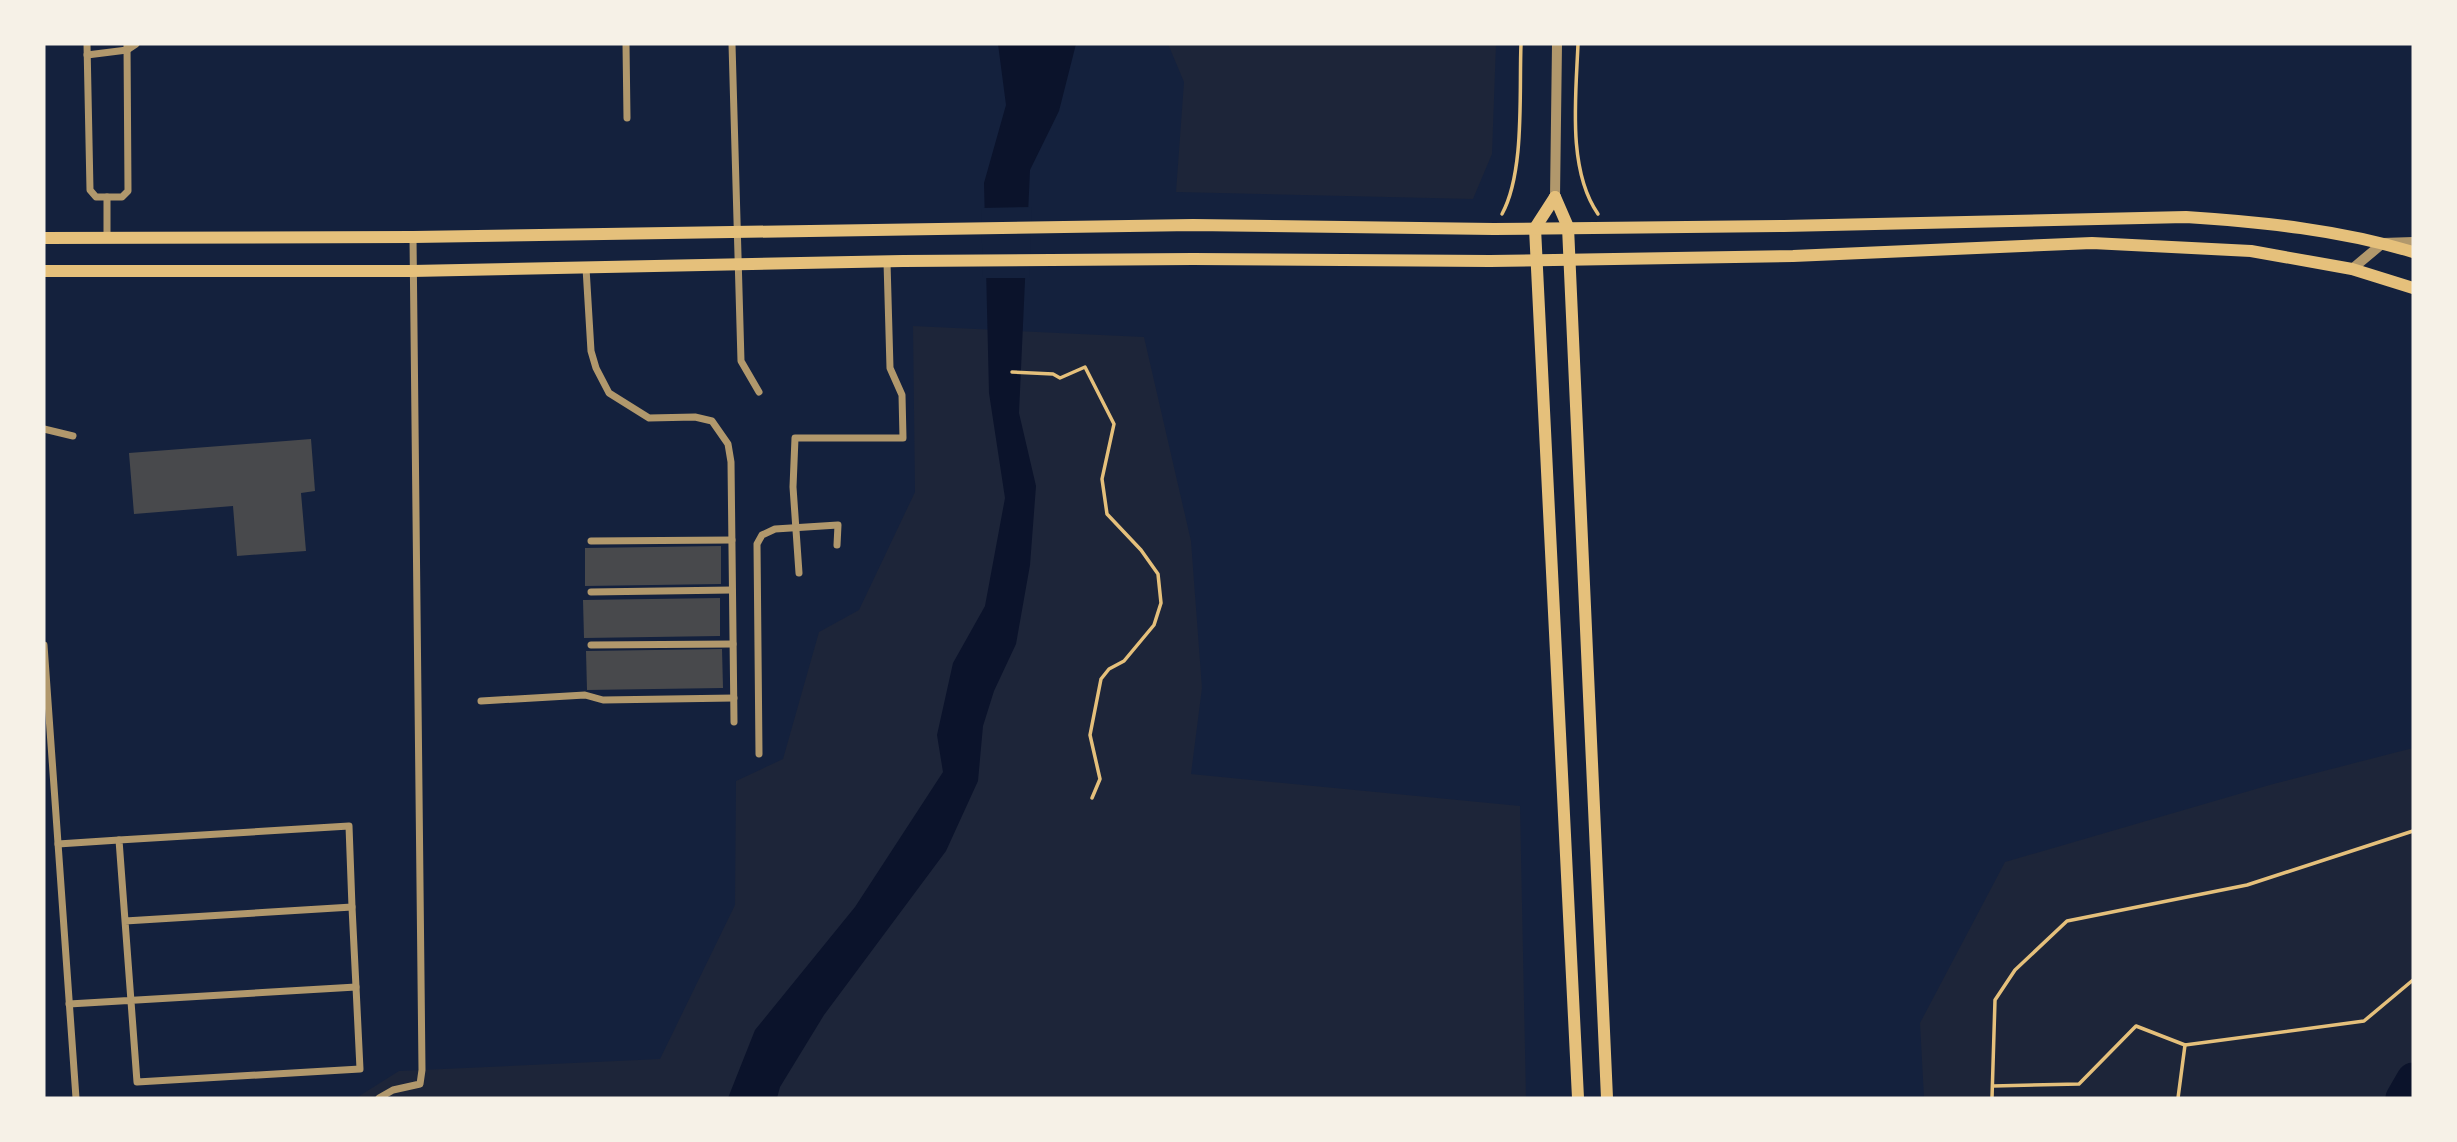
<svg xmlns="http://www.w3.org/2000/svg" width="2457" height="1142" font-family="'Fira Sans',sans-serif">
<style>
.green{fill:#1d2539}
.water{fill:#0b132b}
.pier{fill:#14213d}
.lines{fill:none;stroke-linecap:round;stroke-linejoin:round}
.river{stroke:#0b132b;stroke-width:33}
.building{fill:#48494c}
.path{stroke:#e5c07b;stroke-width:3.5}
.minor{stroke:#b1986c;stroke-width:7}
.tertiary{stroke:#b1986c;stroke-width:10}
.secondary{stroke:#e5c07b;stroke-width:12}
.primary{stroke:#e5c07b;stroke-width:12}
</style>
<rect width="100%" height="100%" fill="#14213d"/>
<g class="green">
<path d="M 1168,44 L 1496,44 L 1492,154 L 1473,199 L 1176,192 L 1184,82 Z"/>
<path d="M 913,326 L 1144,337 L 1191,541 L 1202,688 L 1191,774 L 1520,806 L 1526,1098 L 356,1098 L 399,1071 L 660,1059 L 735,905 L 736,781 L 783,759 L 819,632 L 859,610 L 915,492 Z"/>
<path d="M 2413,748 L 2413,1098 L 1924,1098 L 1920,1023 L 2005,862 L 2273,784 Z"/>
</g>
<path class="water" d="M 998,44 L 1076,44 L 1059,111 L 1030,170 L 1019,413 L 1036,486 L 1030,565 L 1016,644 L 994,691 L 983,726 L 978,781 L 946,851 L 824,1015 L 780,1087 L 777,1098 L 728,1098 L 755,1030 L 855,907 L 943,772 L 937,735 L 953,663 L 985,606 L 1005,498 L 989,393 L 984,183 L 1006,105 Z"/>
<path class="pier" d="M 1032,207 L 1029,278 L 983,278 L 981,208 Z"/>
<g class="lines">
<path class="river" d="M 2402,1098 L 2413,1079"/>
</g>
<g class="building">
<path d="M 311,439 L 315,491 L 301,493 L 306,551 L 237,556 L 233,506 L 134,514 L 129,453 Z"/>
<path d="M 721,546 L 721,584 L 585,586 L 585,548 Z"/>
<path d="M 720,598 L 720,636 L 584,638 L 583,600 Z"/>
<path d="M 722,649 L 723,688 L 587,690 L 586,651 Z"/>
</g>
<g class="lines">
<g class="path">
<path d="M 1578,44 C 1576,95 1567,170 1598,214"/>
<path d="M 1502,214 C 1525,172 1519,92 1521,44"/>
<path d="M 1012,372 L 1053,374 L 1060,378 L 1085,367 L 1114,424 L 1102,479 L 1107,514 L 1141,550 L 1158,574 L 1161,603 L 1154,625 L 1124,661 L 1109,669 L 1101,679 L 1090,735 L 1100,779 L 1092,798"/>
<path d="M 1993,1086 L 2079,1084 L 2136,1026 L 2185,1045 L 2364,1021 L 2413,980"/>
<path d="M 1992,1098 L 1995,1000 L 2015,970 L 2067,921 L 2247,885 L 2413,831"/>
<path d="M 2178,1098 L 2185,1045"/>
</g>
<g class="minor">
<path d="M 87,44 L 90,190 L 96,197 L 122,197 L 128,191 L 127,44"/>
<path d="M 626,44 L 627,118"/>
<path d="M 732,44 L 741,361 L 759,392"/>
<path d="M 87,55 L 127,50 L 136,44"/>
<path d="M 107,238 L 107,197"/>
<path d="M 586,268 L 591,351 L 596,368 L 609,393 L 649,418 L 695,417 L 712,421 L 728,444 L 731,462 L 734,722"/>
<path d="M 44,429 L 73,436"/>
<path d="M 591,541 L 732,540"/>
<path d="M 799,573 L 793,487 L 795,438 L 903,438 L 902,395 L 890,368 L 887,262"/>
<path d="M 591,592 L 732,590"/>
<path d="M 44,645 L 76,1098"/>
<path d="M 591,645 L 733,644"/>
<path d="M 481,701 L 585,695 L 603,700 L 734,698"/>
<path d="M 759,754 L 757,544 L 762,535 L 775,529 L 838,525 L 837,545"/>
<path d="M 58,844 L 119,840"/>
<path d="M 352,907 L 356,987"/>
<path d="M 69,1004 L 356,987 L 360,1069 L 137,1082 L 119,840 L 349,826 L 352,907 L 125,921"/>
<path d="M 379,1098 L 393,1090 L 420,1084 L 422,1070 L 413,237"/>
</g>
<g class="tertiary">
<path d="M 1555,197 L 1557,44"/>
<path d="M 2352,269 L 2383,243 L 2413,242"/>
</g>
<g class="secondary">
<path d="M 1555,197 L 1535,228 L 1578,1098"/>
<path d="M 1555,197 L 1568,227 L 1607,1098"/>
</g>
<g class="primary">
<path d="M 44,238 L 413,237 L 1193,225 L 1494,229 L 1784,226 L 2186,217 C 2263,222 2340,230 2413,252"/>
<path d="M 44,271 L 412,271 L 903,261 L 1193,259 L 1490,261 L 1793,256 L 2092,243 L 2251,251 L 2352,269 L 2413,288"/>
</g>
</g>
<rect width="2457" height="1142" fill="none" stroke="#f6f1e7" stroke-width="91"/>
</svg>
